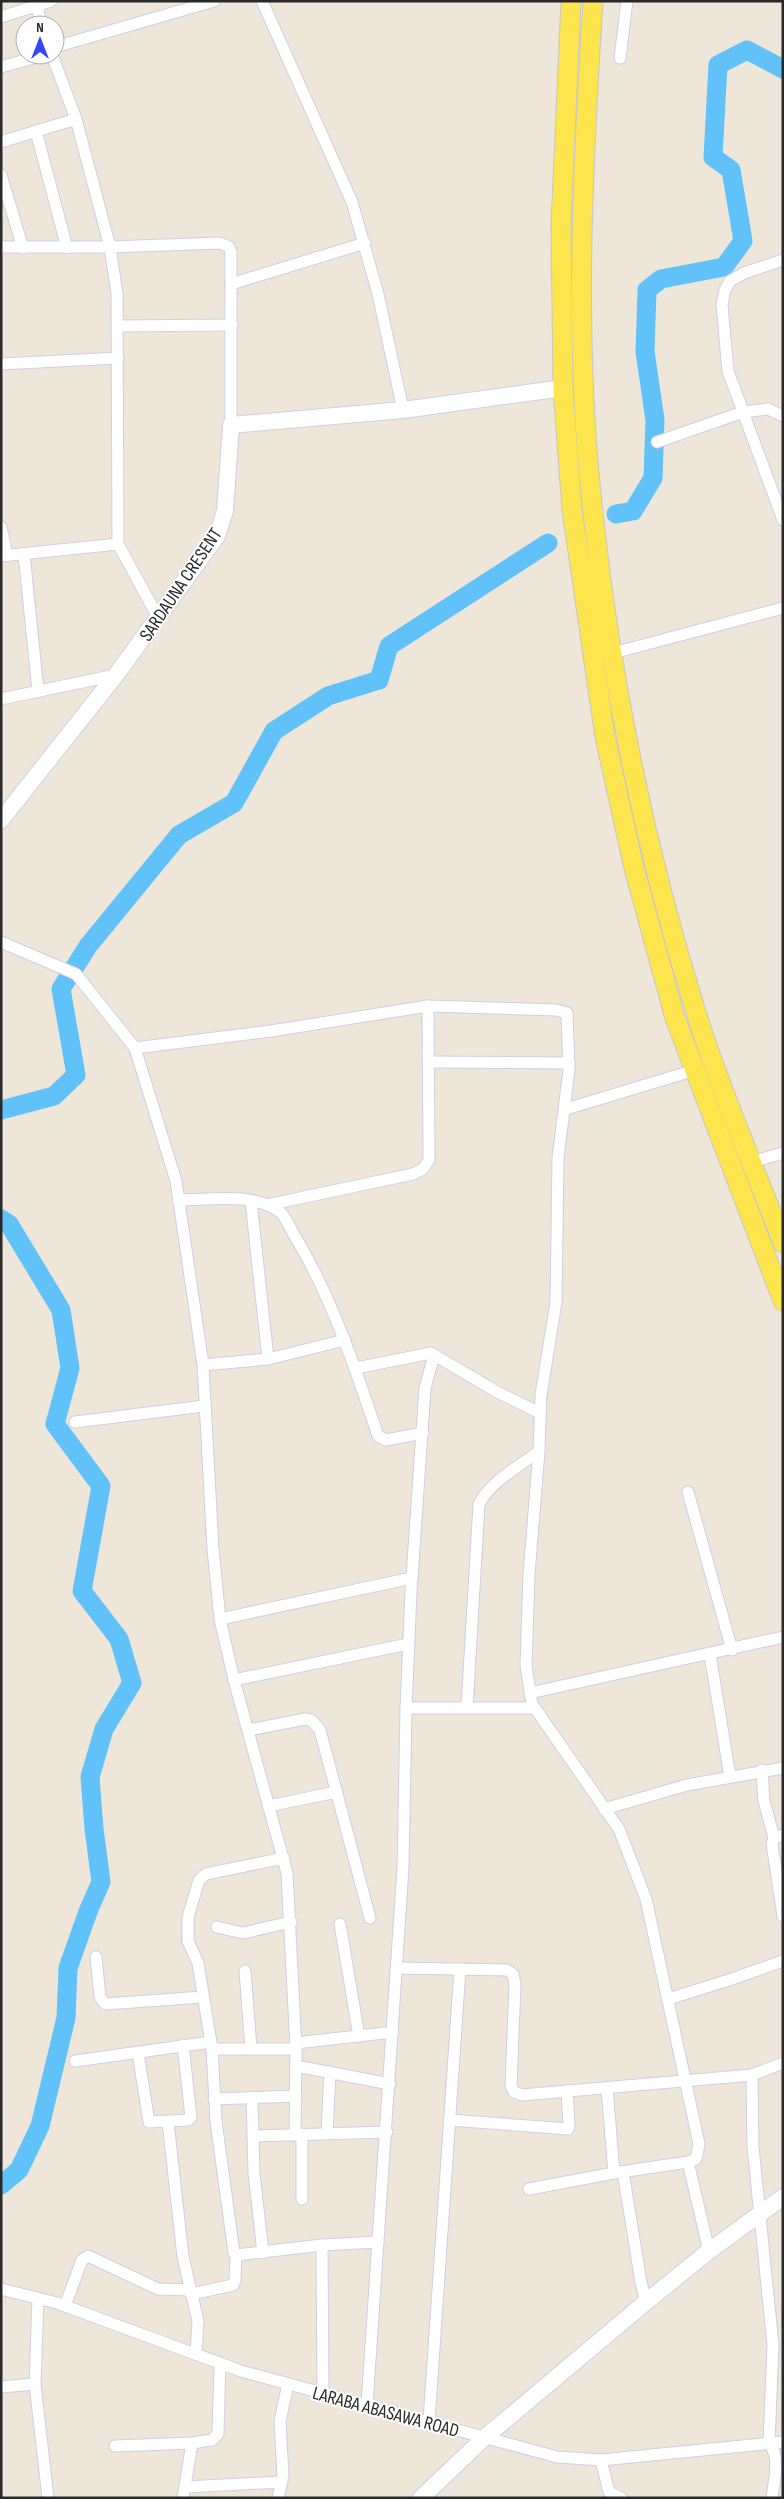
<svg xmlns="http://www.w3.org/2000/svg" width="784" height="2499" font-family="'Sofia Sans Condensed',sans-serif">
<style>
.lines{fill:none;stroke-linecap:round;stroke-linejoin:round}
.river{stroke:#61c1f9;stroke-width:19}
.street-casing{stroke:#ced0e3;stroke-width:13}
.secondary-casing{stroke:#ced0e3;stroke-width:18}
.primary-casing{stroke:#c7c7c7;stroke-width:21}
.street{stroke:#fff;stroke-width:11}
.secondary{stroke:#fff;stroke-width:16}
.primary{stroke:#fde54e;stroke-width:19}
.labels{text-anchor:middle;stroke-width:4;stroke-linejoin:round;paint-order:stroke}
.street-label{font-size:19px;fill:#292929;stroke:#fff}
</style>
<rect width="100%" height="100%" fill="#ede6d9"/>
<g class="lines">
<g class="river">
<path d="M 616,514 L 633,511 L 653,478 L 655,420 L 645,352 L 647,290 L 661,279 L 724,267 L 743,241 L 731,170 L 713,157 L 718,65 L 747,50 L 783,69"/>
<path d="M 1,1110 L 54,1096 L 76,1075 L 61,989 L 88,946 L 179,835 L 234,803 L 274,731 L 328,696 L 379,680 L 389,646 L 548,543"/>
<path d="M 1,1219 L 9,1224 L 61,1310 L 70,1368 L 55,1424 L 101,1486 L 82,1591 L 119,1639 L 132,1683 L 104,1729 L 90,1777 L 94,1829 L 101,1882 L 89,1909 L 68,1968 L 66,2018 L 40,2126 L 19,2170 L 1,2185"/>
</g>
<g class="street-casing">
<g id="street">
<path d="M 36,1 L 41,25"/>
<path d="M 262,1 L 352,202 L 378,294 L 403,410"/>
<path d="M 1,17 L 51,1"/>
<path d="M 55,47 L 214,1"/>
<path d="M 52,55 L 76,119 L 110,247 L 117,294 L 118,544 L 159,619"/>
<path d="M 620,58 L 627,1"/>
<path d="M 1,67 L 44,55"/>
<path d="M 36,131 L 67,248"/>
<path d="M 1,142 L 76,119"/>
<path d="M 1,175 L 23,248"/>
<path d="M 1,247 L 110,247 L 220,243 L 229,247 L 231,252 L 231,425"/>
<path d="M 783,260 L 744,273 L 730,281 L 725,290 L 722,305 L 728,371 L 783,520"/>
<path d="M 231,284 L 365,243"/>
<path d="M 118,326 L 232,325"/>
<path d="M 1,364 L 118,358"/>
<path d="M 657,442 L 743,412 L 768,409 L 783,416"/>
<path d="M 1,527 L 7,555"/>
<path d="M 24,554 L 38,691"/>
<path d="M 1,556 L 118,544"/>
<path d="M 613,653 L 783,608"/>
<path d="M 1,699 L 116,675"/>
<path d="M 1,942 L 76,974 L 135,1048 L 176,1181 L 203,1365 L 213,1549 L 220,1619 L 234,1680 L 287,1873 L 296,2049 L 295,2135"/>
<path d="M 135,1048 L 271,1031 L 428,1006 L 556,1010 L 567,1013 L 569,1070 L 558,1158 L 556,1302 L 541,1395 L 539,1451 L 529,1574 L 526,1666 L 532,1704 L 619,1829 L 646,1899 L 699,2144 L 696,2159 L 688,2162 L 614,2173 L 529,2189"/>
<path d="M 428,1062 L 569,1063"/>
<path d="M 566,1109 L 695,1070"/>
<path d="M 752,1162 L 783,1153"/>
<path d="M 178,1200 C 210,1200 251,1192 279,1211 C 285,1215 289,1226 293,1233 C 331,1295 355,1367 378,1436 L 386,1440 L 423,1433"/>
<path d="M 251,1201 L 268,1359"/>
<path d="M 267,1205 L 413,1174 L 423,1169 L 429,1160 L 428,1006"/>
<path d="M 203,1365 L 268,1359 L 345,1340"/>
<path d="M 356,1368 L 431,1353 L 497,1392 L 540,1413"/>
<path d="M 75,1422 L 204,1406"/>
<path d="M 688,1492 L 732,1650"/>
<path d="M 220,1619 L 412,1578"/>
<path d="M 710,1654 L 730,1777"/>
<path d="M 234,1680 L 408,1644"/>
<path d="M 530,1693 L 783,1637"/>
<path d="M 467,1707 L 479,1504 C 490,1482 520,1466 539,1451"/>
<path d="M 406,1708 L 535,1708"/>
<path d="M 249,1730 L 305,1719 L 311,1720 L 320,1730 L 370,1918"/>
<path d="M 762,1770 L 764,1801 L 774,1838"/>
<path d="M 268,1806 L 337,1792"/>
<path d="M 604,1809 L 687,1785 L 783,1768"/>
<path d="M 783,1835 L 774,1838 L 772,1844 L 783,1916"/>
<path d="M 340,1924 L 359,2036"/>
<path d="M 217,1927 L 243,1933 L 291,1922"/>
<path d="M 96,1957 L 100,1997 L 105,2004 L 203,1997"/>
<path d="M 397,1968 L 507,1970 L 513,1974 L 515,1985 L 511,2086 L 514,2092 L 522,2095 L 752,2075 L 783,2063"/>
<path d="M 245,1971 L 251,2049"/>
<path d="M 668,1999 L 729,1980 L 783,1961"/>
<path d="M 296,2043 L 393,2032"/>
<path d="M 212,2049 L 296,2049"/>
<path d="M 138,2053 L 149,2122 L 188,2120 L 191,2117 L 183,2045"/>
<path d="M 75,2061 L 211,2042"/>
<path d="M 296,2066 L 390,2084"/>
<path d="M 752,2075 L 753,2147 L 773,2345 L 769,2443 C 781,2458 774,2480 772,2498"/>
<path d="M 607,2088 L 614,2173"/>
<path d="M 252,2097 L 254,2173 L 263,2253"/>
<path d="M 214,2099 L 296,2096"/>
<path d="M 450,2120 L 568,2129 L 569,2124 L 567,2091"/>
<path d="M 168,2122 L 183,2257 L 198,2321 L 196,2354"/>
<path d="M 302,2134 L 302,2199"/>
<path d="M 327,2134 L 330,2072"/>
<path d="M 253,2136 L 387,2132"/>
<path d="M 688,2162 L 709,2251"/>
<path d="M 623,2172 L 641,2282 L 646,2302"/>
<path d="M 322,2245 L 323,2394"/>
<path d="M 236,2255 L 322,2245 L 378,2242"/>
<path d="M 1,2289 L 57,2303 L 241,2371 L 557,2457 L 601,2460 L 783,2442"/>
<path d="M 191,2294 L 233,2285 L 235,2280 L 236,2255 L 234,2253 L 216,2121 L 212,2049 L 198,1963 L 188,1941 L 188,1917 L 199,1880 L 206,1874 L 284,1858"/>
<path d="M 38,2298 L 35,2384 L 48,2498"/>
<path d="M 65,2306 L 82,2260 L 88,2256 L 158,2289 L 190,2290"/>
<path d="M 1,2387 L 35,2384"/>
<path d="M 367,2405 L 403,1868 L 406,1708 L 411,1592 L 425,1388 L 434,1355"/>
<path d="M 429,2421 L 460,1969"/>
<path d="M 115,2446 L 192,2443"/>
<path d="M 601,2460 L 609,2492 L 621,2498"/>
<path d="M 185,2487 L 282,2482"/>
<path d="M 183,2498 L 192,2443 L 212,2440 L 218,2434 L 220,2363"/>
<path d="M 278,2498 L 283,2475 L 280,2421 L 288,2384"/>
</g>
</g>
<g class="secondary-casing">
<g id="secondary">
<path d="M 1,820 L 116,675 L 217,536 L 225,511 L 231,425 L 403,410 L 563,388"/>
<path d="M 421,2498 L 484,2438 L 646,2302 L 709,2251 L 783,2197"/>
</g>
</g>
<g class="primary-casing">
<g id="primary">
<path d="M 571,1 L 561,225 L 563,388 L 572,510 L 605,737 L 634,868 L 675,1018 L 783,1301"/>
<path d="M 593,1 C 583,158 575,316 589,473 C 606,659 644,850 701,1028 C 725,1101 756,1172 783,1243"/>
</g>
</g>
<use href="#street" class="street"/>
<use href="#secondary" class="secondary"/>
<use href="#primary" class="primary"/>
</g>
<g class="labels">
<g class="street-label">
<text transform="translate(180 584) rotate(-56)" y="7">SARDAUNA CRESENT</text>
<text transform="translate(386 2411) rotate(15)" y="7">LARABA ABASAWA ROAD</text>
</g>
</g>
<rect width="784" height="2499" fill="none" stroke="#292929" stroke-width="5"/>
<g transform="translate(40 40)"><circle r="24" fill="#ffffff" stroke="#a9a9a9"/>
<path d="M0-4L9 19L0 12L-9 19Z" fill="#3345ff"/>
<text y="-8" font-size="14" font-weight="bold" text-anchor="middle" fill="#292929">N</text>
</g>
</svg>
